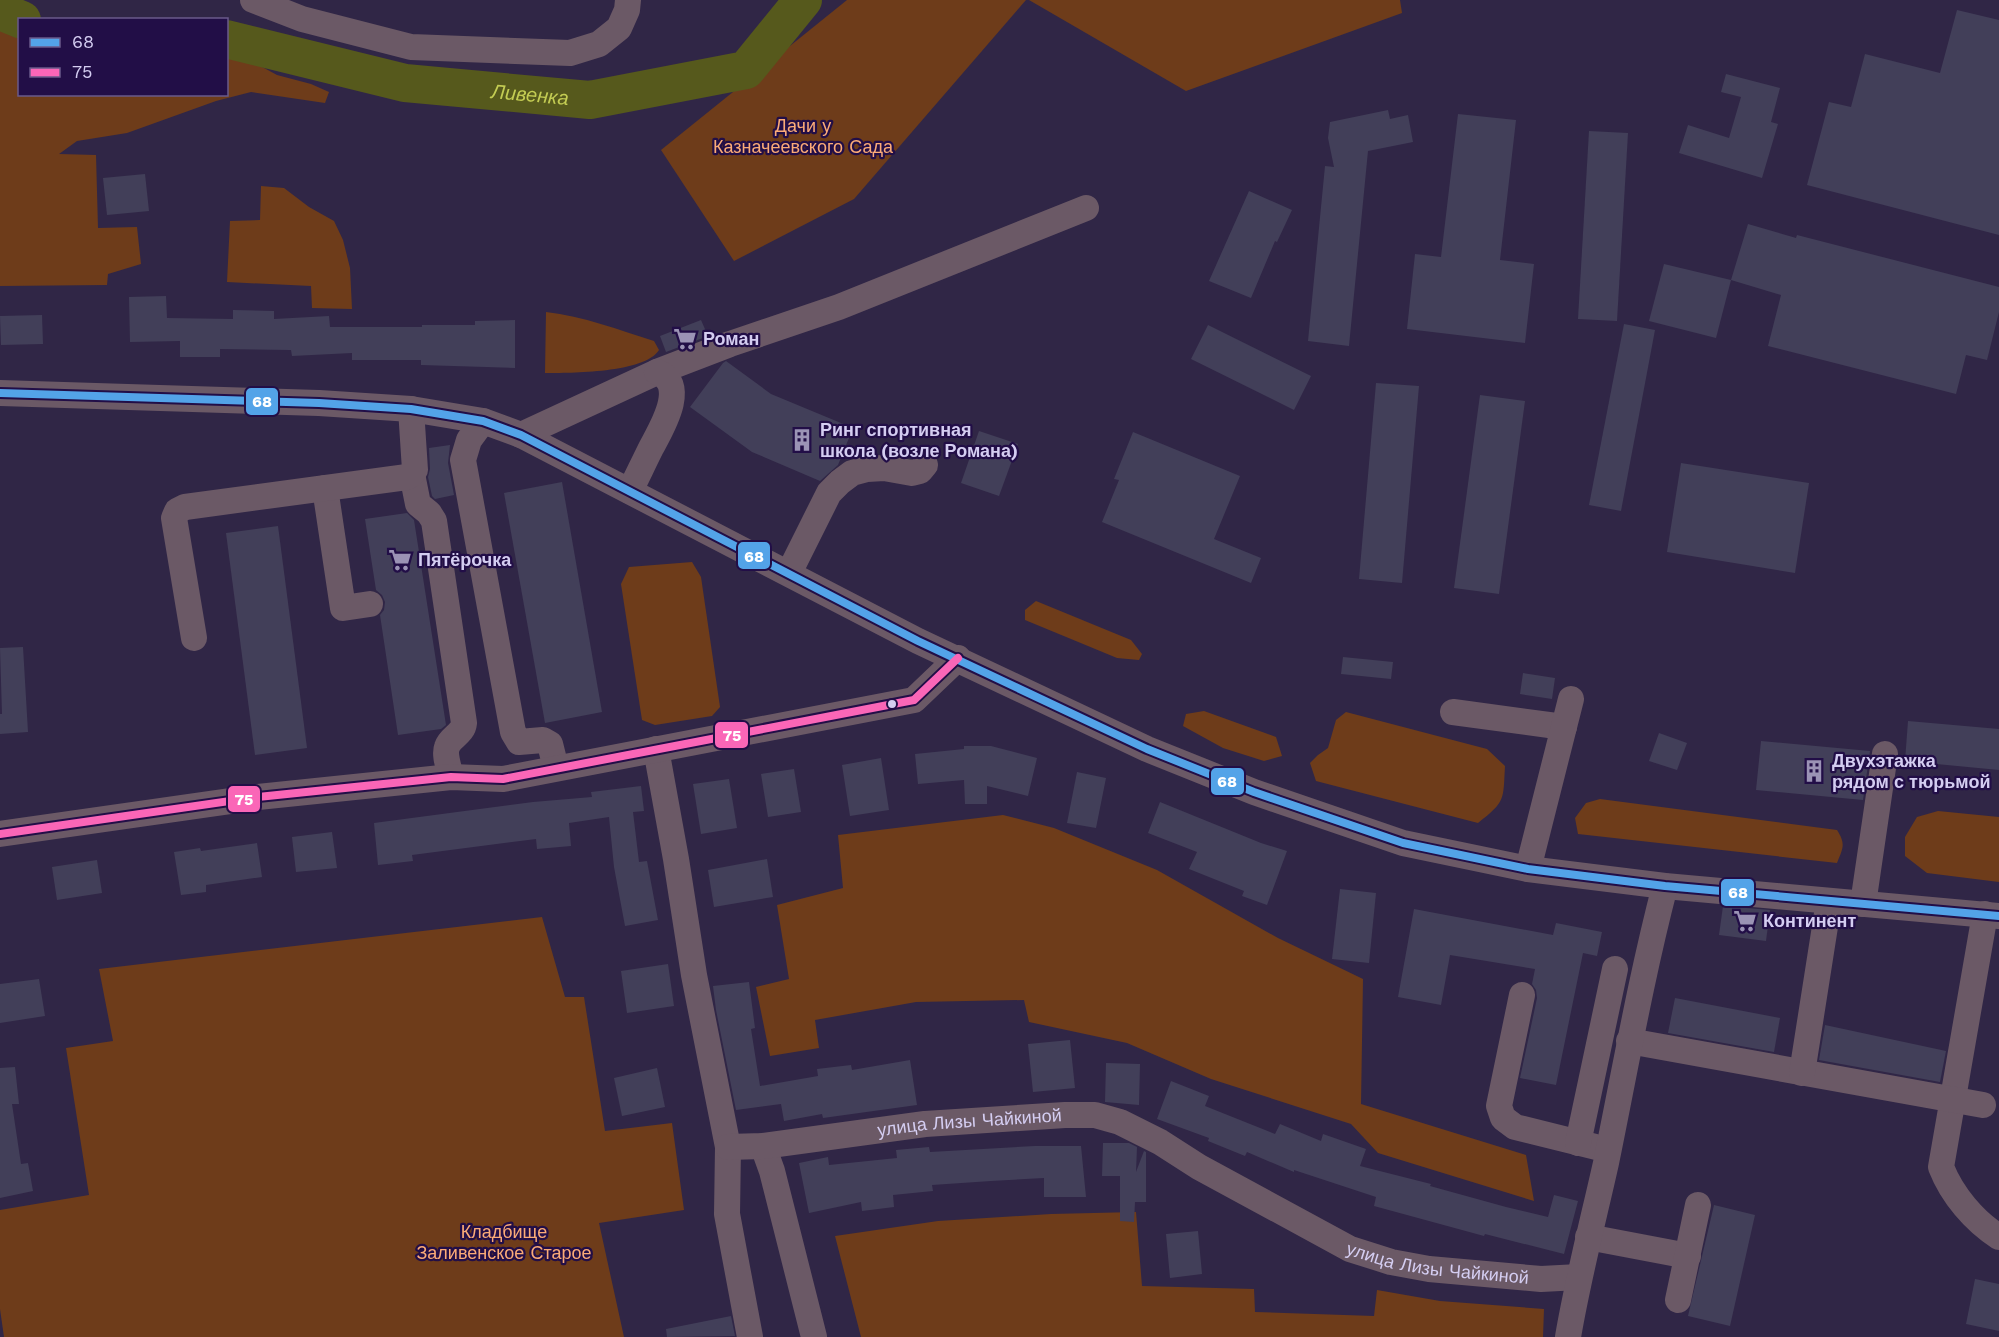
<svg xmlns="http://www.w3.org/2000/svg" width="1999" height="1337" font-family="'Work Sans',sans-serif">
<style>
.green{fill:#6e3c1a}
.lines{fill:none;stroke-linecap:round;stroke-linejoin:round}
.river{stroke:#56591c;stroke-width:38}
.building{fill:#423f59}
.minor{stroke:#6b5966;stroke-width:26}
.bus-1-casing{stroke:#220e47;stroke-width:12}
.bus-2-casing{stroke:#220e47;stroke-width:12}
.bus-1{stroke:#53a3e8;stroke-width:8}
.bus-2{stroke:#fa66b7;stroke-width:8}
.bus-dot{fill:#d4cdf1;stroke:#220e47;stroke-width:2}
.labels{text-anchor:middle;stroke-width:4.5;stroke-linejoin:round;paint-order:stroke}
.park-label{font-size:18px;fill:#fbab77;stroke:#220e47}
.poi-label{font-size:18px;font-weight:bold;fill:#d4cdf1;stroke:#220e47;text-anchor:start}
.street-label{font-size:18px;fill:#d4cdf1;stroke:#220e47}
.water-label{font-size:20px;font-style:italic;fill:#c3cc53;stroke:#220e47}
.line-badge{stroke:#220e47;stroke-width:2}
.badge-label{font-size:16px;text-anchor:middle;font-weight:bold;fill:#fff}
</style>
<rect width="100%" height="100%" fill="#302646"/>
<g class="green">
<path d="M 847,0 L 1026,0 L 854,199 L 734,261 L 661,150 Z"/>
<path d="M 1029,0 L 1400,0 L 1402,13 L 1186,91 Z"/>
<path d="M 0,19 L 19,27 L 20,94 L 226,94 L 227,48 L 277,75 L 311,84 L 329,92 L 325,103 L 251,92 L 216,101 L 127,133 L 77,141 L 59,154 L 96,155 L 98,228 L 137,227 L 141,264 L 108,274 L 107,285 L 0,286 Z"/>
<path d="M 261,186 L 284,188 L 309,207 L 334,221 L 343,240 L 350,268 L 352,309 L 312,308 L 311,286 L 227,282 L 230,221 L 260,220 Z"/>
<path d="M 546,312 C 583,316 619,330 654,341 L 659,350 C 645,373 570,373 545,373 Z"/>
<path d="M 692,562 L 701,577 L 720,707 L 712,716 L 655,725 L 642,720 L 621,584 L 629,567 Z"/>
<path d="M 1036,601 L 1131,640 L 1142,654 L 1139,660 L 1117,658 L 1025,620 L 1025,610 Z"/>
<path d="M 1204,711 L 1276,737 L 1282,756 L 1264,761 L 1223,748 L 1183,726 L 1186,714 Z"/>
<path d="M 1346,712 L 1487,749 L 1505,766 C 1503,800 1506,801 1478,823 L 1316,781 L 1310,763 L 1318,755 L 1328,748 L 1336,720 Z"/>
<path d="M 1600,799 L 1837,830 C 1846,844 1843,848 1837,863 L 1578,834 L 1575,818 L 1586,803 Z"/>
<path d="M 1938,811 L 1999,817 L 1999,882 L 1927,873 L 1905,856 L 1905,837 L 1917,817 Z"/>
<path d="M 1003,815 L 1054,828 L 1157,870 L 1278,938 L 1363,979 L 1361,1104 L 1526,1155 L 1534,1201 L 1378,1153 L 1351,1124 L 1211,1079 L 1127,1043 L 1029,1022 L 1024,1000 L 916,1002 L 815,1020 L 819,1048 L 770,1056 L 756,987 L 789,979 L 777,905 L 843,888 L 838,835 Z"/>
<path d="M 542,917 L 565,997 L 584,997 L 605,1131 L 672,1123 L 684,1210 L 599,1223 L 624,1337 L 4,1337 L 0,1309 L 0,1210 L 89,1195 L 66,1048 L 113,1041 L 99,969 Z"/>
<path d="M 1136,1212 L 1142,1286 L 1254,1289 L 1255,1312 L 1374,1316 L 1377,1290 L 1440,1301 L 1544,1309 L 1543,1337 L 861,1337 L 835,1236 L 938,1221 L 1051,1214 Z"/>
</g>
<g class="lines">
<g class="river">
<path d="M 0,11 L 22,20"/>
<path id="s1" d="M 226,39 L 405,83 L 590,100 L 746,70 L 803,0"/>
</g>
</g>
<g class="building">
<path d="M 1957,10 L 1999,20 L 1999,235 L 1807,185 L 1829,102 L 1851,107 L 1865,54 L 1940,73 Z"/>
<path d="M 1726,74 L 1780,88 L 1771,122 L 1778,124 L 1762,178 L 1679,153 L 1688,125 L 1729,138 L 1741,97 L 1721,92 Z"/>
<path d="M 1388,110 L 1390,119 L 1408,115 L 1413,142 L 1368,151 L 1349,346 L 1308,341 L 1325,166 L 1334,167 L 1328,138 L 1330,122 Z"/>
<path d="M 1458,114 L 1516,120 L 1500,260 L 1534,264 L 1525,343 L 1407,329 L 1415,254 L 1441,257 Z"/>
<path d="M 1589,131 L 1628,133 L 1617,321 L 1578,319 Z"/>
<path d="M 145,174 L 149,211 L 107,215 L 103,178 Z"/>
<path d="M 1249,191 L 1292,210 L 1277,242 L 1275,241 L 1251,298 L 1209,281 Z"/>
<path d="M 1748,224 L 1796,238 L 1797,235 L 1999,287 L 1999,312 L 1987,360 L 1966,355 L 1956,394 L 1768,346 L 1781,295 L 1731,280 Z"/>
<path d="M 1664,264 L 1731,280 L 1716,338 L 1649,321 Z"/>
<path d="M 166,296 L 167,318 L 233,319 L 233,310 L 274,311 L 274,319 L 329,316 L 330,327 L 422,327 L 422,325 L 475,325 L 475,321 L 515,320 L 515,368 L 421,365 L 421,360 L 352,360 L 352,353 L 292,356 L 291,350 L 220,349 L 220,357 L 180,357 L 180,341 L 130,342 L 129,297 Z"/>
<path d="M 42,315 L 43,344 L 1,345 L 0,316 Z"/>
<path d="M 701,320 L 708,336 L 666,352 L 660,336 Z"/>
<path d="M 1624,324 L 1655,330 L 1621,511 L 1589,505 Z"/>
<path d="M 1208,325 L 1311,376 L 1294,410 L 1191,359 Z"/>
<path d="M 726,361 L 771,394 L 853,428 L 838,465 L 820,481 L 752,452 L 690,407 L 723,363 Z"/>
<path d="M 1376,383 L 1419,386 L 1402,583 L 1359,579 Z"/>
<path d="M 1480,395 L 1525,401 L 1499,594 L 1454,588 Z"/>
<path d="M 979,431 L 1018,444 L 999,496 L 961,483 Z"/>
<path d="M 1133,432 L 1240,476 L 1214,539 L 1261,558 L 1251,583 L 1102,522 L 1119,480 L 1114,479 Z"/>
<path d="M 450,445 L 448,463 L 454,495 L 435,499 L 432,496 L 428,477 L 430,469 L 429,448 Z"/>
<path d="M 1681,463 L 1809,483 L 1795,573 L 1667,552 Z"/>
<path d="M 562,482 L 602,712 L 545,723 L 504,493 Z"/>
<path d="M 407,513 L 414,520 L 446,725 L 441,729 L 398,735 L 380,615 L 384,610 L 385,602 L 382,595 L 376,590 L 365,519 Z"/>
<path d="M 278,526 L 307,748 L 255,755 L 226,533 Z"/>
<path d="M 23,647 L 28,732 L 0,734 L 0,714 L 2,714 L 0,648 Z"/>
<path d="M 1343,657 L 1393,662 L 1391,679 L 1341,674 Z"/>
<path d="M 1523,673 L 1555,678 L 1552,699 L 1520,694 Z"/>
<path d="M 1908,721 L 1999,729 L 1999,770 L 1905,761 Z"/>
<path d="M 1659,733 L 1687,743 L 1677,770 L 1649,761 Z"/>
<path d="M 1761,741 L 1870,751 L 1863,800 L 1756,790 Z"/>
<path d="M 964,746 L 991,746 L 1037,758 L 1028,796 L 987,786 L 987,804 L 965,804 L 964,780 L 918,784 L 915,754 L 964,749 Z"/>
<path d="M 881,758 L 889,810 L 850,816 L 842,765 Z"/>
<path d="M 794,769 L 801,812 L 768,817 L 761,774 Z"/>
<path d="M 1077,772 L 1106,778 L 1096,828 L 1067,823 Z"/>
<path d="M 729,779 L 737,828 L 701,834 L 693,784 Z"/>
<path d="M 641,786 L 644,811 L 633,812 L 639,862 L 647,861 L 658,920 L 625,926 L 614,867 L 609,817 L 569,823 L 571,846 L 537,849 L 536,839 L 412,855 L 413,861 L 378,865 L 374,823 L 533,802 L 592,797 L 591,792 Z"/>
<path d="M 1160,802 L 1261,843 L 1287,851 L 1267,905 L 1242,896 L 1244,891 L 1189,869 L 1197,852 L 1148,833 Z"/>
<path d="M 332,832 L 337,868 L 296,872 L 292,837 Z"/>
<path d="M 257,843 L 262,877 L 206,885 L 206,892 L 181,895 L 174,852 L 200,848 L 201,851 Z"/>
<path d="M 767,859 L 773,897 L 714,907 L 708,870 Z"/>
<path d="M 97,860 L 102,893 L 57,900 L 52,867 Z"/>
<path d="M 1340,889 L 1376,893 L 1369,963 L 1332,959 Z"/>
<path d="M 1723,906 L 1770,910 L 1766,941 L 1719,935 Z"/>
<path d="M 1414,909 L 1553,935 L 1556,923 L 1602,932 L 1597,956 L 1583,953 L 1556,1085 L 1520,1078 L 1537,998 L 1536,990 L 1532,984 L 1535,969 L 1450,955 L 1441,1005 L 1398,997 Z"/>
<path d="M 668,964 L 674,1006 L 627,1013 L 621,971 Z"/>
<path d="M 39,979 L 45,1016 L 0,1023 L 0,984 Z"/>
<path d="M 749,982 L 755,1028 L 751,1029 L 760,1086 L 818,1076 L 817,1069 L 851,1065 L 852,1070 L 910,1060 L 917,1105 L 823,1118 L 822,1114 L 784,1121 L 781,1104 L 736,1110 L 716,1010 L 713,986 Z"/>
<path d="M 1675,998 L 1780,1018 L 1774,1052 L 1668,1033 Z"/>
<path d="M 1825,1025 L 1946,1051 L 1940,1082 L 1819,1060 Z"/>
<path d="M 1070,1040 L 1075,1088 L 1033,1092 L 1028,1044 Z"/>
<path d="M 1106,1063 L 1140,1064 L 1139,1105 L 1105,1102 Z"/>
<path d="M 15,1067 L 19,1104 L 12,1104 L 21,1164 L 28,1163 L 33,1191 L 0,1198 L 0,1068 Z"/>
<path d="M 657,1068 L 665,1107 L 622,1116 L 614,1078 Z"/>
<path d="M 1171,1081 L 1209,1096 L 1205,1106 L 1275,1134 L 1280,1124 L 1321,1141 L 1323,1134 L 1366,1149 L 1360,1166 L 1431,1184 L 1430,1186 L 1506,1207 L 1548,1217 L 1554,1195 L 1578,1201 L 1564,1254 L 1485,1234 L 1484,1236 L 1374,1206 L 1376,1197 L 1294,1170 L 1294,1172 L 1247,1152 L 1245,1156 L 1208,1141 L 1209,1138 L 1157,1119 Z"/>
<path d="M 1103,1143 L 1129,1143 L 1137,1147 L 1136,1172 L 1144,1151 L 1146,1152 L 1146,1202 L 1135,1202 L 1134,1222 L 1120,1221 L 1120,1176 L 1102,1176 Z"/>
<path d="M 1035,1146 L 1081,1146 L 1086,1197 L 1044,1197 L 1044,1178 L 991,1181 L 932,1185 L 933,1191 L 893,1195 L 894,1207 L 862,1211 L 861,1202 L 809,1213 L 799,1163 L 828,1157 L 829,1165 L 897,1158 L 896,1150 L 929,1147 L 930,1152 Z"/>
<path d="M 1714,1205 L 1755,1215 L 1730,1326 L 1688,1316 Z"/>
<path d="M 1198,1231 L 1202,1274 L 1170,1278 L 1166,1234 Z"/>
<path d="M 1975,1279 L 1999,1284 L 1999,1331 L 1966,1324 Z"/>
<path d="M 731,1316 L 735,1336 L 667,1337 L 666,1329 Z"/>
</g>
<g class="lines">
<g class="minor">
<path d="M 253,0 L 302,19 L 411,47 L 570,53 L 599,44 L 619,28 L 627,10 L 628,0"/>
<path d="M 0,393 L 319,403 L 411,409 L 483,421 L 521,435 L 918,641 L 1147,749 L 1254,792 L 1403,843 L 1528,869 L 1665,886 L 1999,916"/>
<path d="M 483,421 L 469,440 L 463,460 L 513,732 L 519,742 L 543,740 L 550,744 L 556,768"/>
<path d="M 521,435 L 657,372 L 730,344 L 839,307 L 1086,208"/>
<path d="M 412,474 L 418,504 L 429,513 L 434,521 L 464,723 C 463,734 450,737 447,747 C 444,755 449,768 451,777"/>
<path d="M 325,488 L 343,608 L 370,604"/>
<path d="M 630,491 C 637,477 644,462 651,448 C 661,429 689,384 657,372"/>
<path d="M 789,573 L 829,493 L 840,482 L 852,473 L 867,469 L 884,468 L 912,473 L 920,471 L 925,465"/>
<path d="M 194,638 L 174,518 L 177,511 L 185,507 L 407,477 L 412,474 L 415,470 L 411,409"/>
<path d="M 1453,712 L 1564,727"/>
<path d="M 656,749 L 676,859 L 694,975 L 728,1147 L 727,1214 L 750,1337"/>
<path d="M 0,834 L 258,797 L 451,777 L 503,779 L 914,700 L 958,658"/>
<path d="M 1528,869 L 1571,699"/>
<path d="M 1863,904 L 1885,754"/>
<path d="M 1985,914 L 1941,1167 C 1952,1195 1974,1221 1999,1237"/>
<path d="M 1522,995 L 1499,1106 L 1503,1118 L 1515,1127 L 1608,1150"/>
<path d="M 1629,1041 L 1983,1105"/>
<path d="M 1802,1073 L 1829,901"/>
<path d="M 1578,1143 L 1615,969"/>
<path d="M 763,1146 L 772,1171 L 814,1337"/>
<path id="s2" d="M 728,1147 L 763,1146 L 925,1124 L 1065,1115 L 1095,1115 L 1120,1122 L 1160,1142 L 1199,1167 L 1350,1249 L 1391,1262 L 1429,1269 L 1541,1279 L 1579,1277"/>
<path d="M 1588,1237 L 1688,1256"/>
<path d="M 1678,1300 L 1698,1205"/>
<path d="M 1568,1337 C 1578,1278 1593,1221 1606,1163 C 1625,1070 1641,978 1665,886"/>
</g>
<g class="bus-1-casing">
<path id="bus-1" d="M 0,393 L 319,403 L 411,409 L 483,421 L 521,435 L 918,641 L 1147,749 L 1254,792 L 1403,843 L 1528,869 L 1665,886 L 1999,916"/>
</g>
<g class="bus-2-casing">
<path id="bus-2" d="M 0,834 L 258,797 L 451,777 L 503,779 L 914,700 L 958,658"/>
</g>
<use href="#bus-1" class="bus-1"/>
<use href="#bus-2" class="bus-2"/>
</g>
<defs>
<g id="supermarket-bare" transform="scale(1.8)"><path d="M-6-5.5h2.5l.6 2H6L4.5 2H-2.5L-4.4-4H-6ZM-1.5 3.2a1.3 1.3 0 1 0 .1 0ZM3 3.2a1.3 1.3 0 1 0 .1 0Z" fill="#9b93b5" stroke="#220e47" stroke-width="2.5" paint-order="stroke"/></g>
<g id="building-bare" transform="scale(1.8)"><path d="M-4-6H4V6H1V3H-1V6H-4ZM-2.5-4.3h1.7v1.8h-1.7ZM.8-4.3h1.7v1.8H.8ZM-2.5-1h1.7V.8h-1.7ZM.8-1h1.7V.8H.8Z" fill="#9b93b5" stroke="#220e47" stroke-width="2.5" paint-order="stroke"/></g>
</defs>
<g fill-rule="evenodd">
<use href="#supermarket-bare" x="685" y="339"/>
<use href="#building-bare" x="802" y="440"/>
<use href="#supermarket-bare" x="400" y="560"/>
<use href="#building-bare" x="1814" y="771"/>
<use href="#supermarket-bare" x="1745" y="921"/>
</g>
<circle class="bus-dot" cx="892" cy="704" r="5"/>
<g class="labels">
<g class="park-label">
<text x="803" y="132">Дачи у<tspan x="803" dy="21">Казначеевского Сада</tspan></text>
<text x="504" y="1238">Кладбище<tspan x="504" dy="21">Заливенское Старое</tspan></text>
</g>
<g class="poi-label">
<text x="703" y="345">Роман</text>
<text x="820" y="436">Ринг спортивная<tspan x="820" dy="21">школа (возле Романа)</tspan></text>
<text x="418" y="566">Пятёрочка</text>
<text x="1832" y="767">Двухэтажка<tspan x="1832" dy="21">рядом с тюрьмой</tspan></text>
<text x="1763" y="927">Континент</text>
</g>
<g class="street-label">
<text dy="6" stroke="none"><textPath href="#s2" startOffset="243">улица Лизы Чайкиной</textPath></text>
<text dy="6" stroke="none"><textPath href="#s2" startOffset="747">улица Лизы Чайкиной</textPath></text>
</g>
<g class="water-label">
<text dy="7" stroke="none"><textPath href="#s1" startOffset="310">Ливенка</textPath></text>
</g>
</g>
<g class="line-badge">
<rect x="245" y="387" width="34" height="29" rx="6" fill="#53a3e8"/>
<rect x="737" y="541" width="34" height="29" rx="6" fill="#53a3e8"/>
<rect x="714" y="721" width="35" height="28" rx="6" fill="#fa66b7"/>
<rect x="1210" y="767" width="35" height="29" rx="6" fill="#53a3e8"/>
<rect x="227" y="785" width="34" height="28" rx="6" fill="#fa66b7"/>
<rect x="1720" y="878" width="35" height="29" rx="6" fill="#53a3e8"/>
</g>
<g class="badge-label">
<text x="262" y="407">68</text>
<text x="754" y="562">68</text>
<text x="732" y="741">75</text>
<text x="1227" y="787">68</text>
<text x="244" y="805">75</text>
<text x="1738" y="898">68</text>
</g>
<rect x="18" y="18" width="210" height="78" fill="#220e47" stroke="#695a8b" stroke-width="1.5"/>
<rect x="30" y="38" width="30" height="9" fill="#53a3e8" stroke="#695a8b" stroke-width="1.5"/>
<text x="72" y="48" font-size="18" fill="#d4cdf1">68</text>
<rect x="30" y="68" width="30" height="9" fill="#fa66b7" stroke="#695a8b" stroke-width="1.5"/>
<text x="72" y="78" font-size="18" fill="#d4cdf1">75</text>
</svg>
